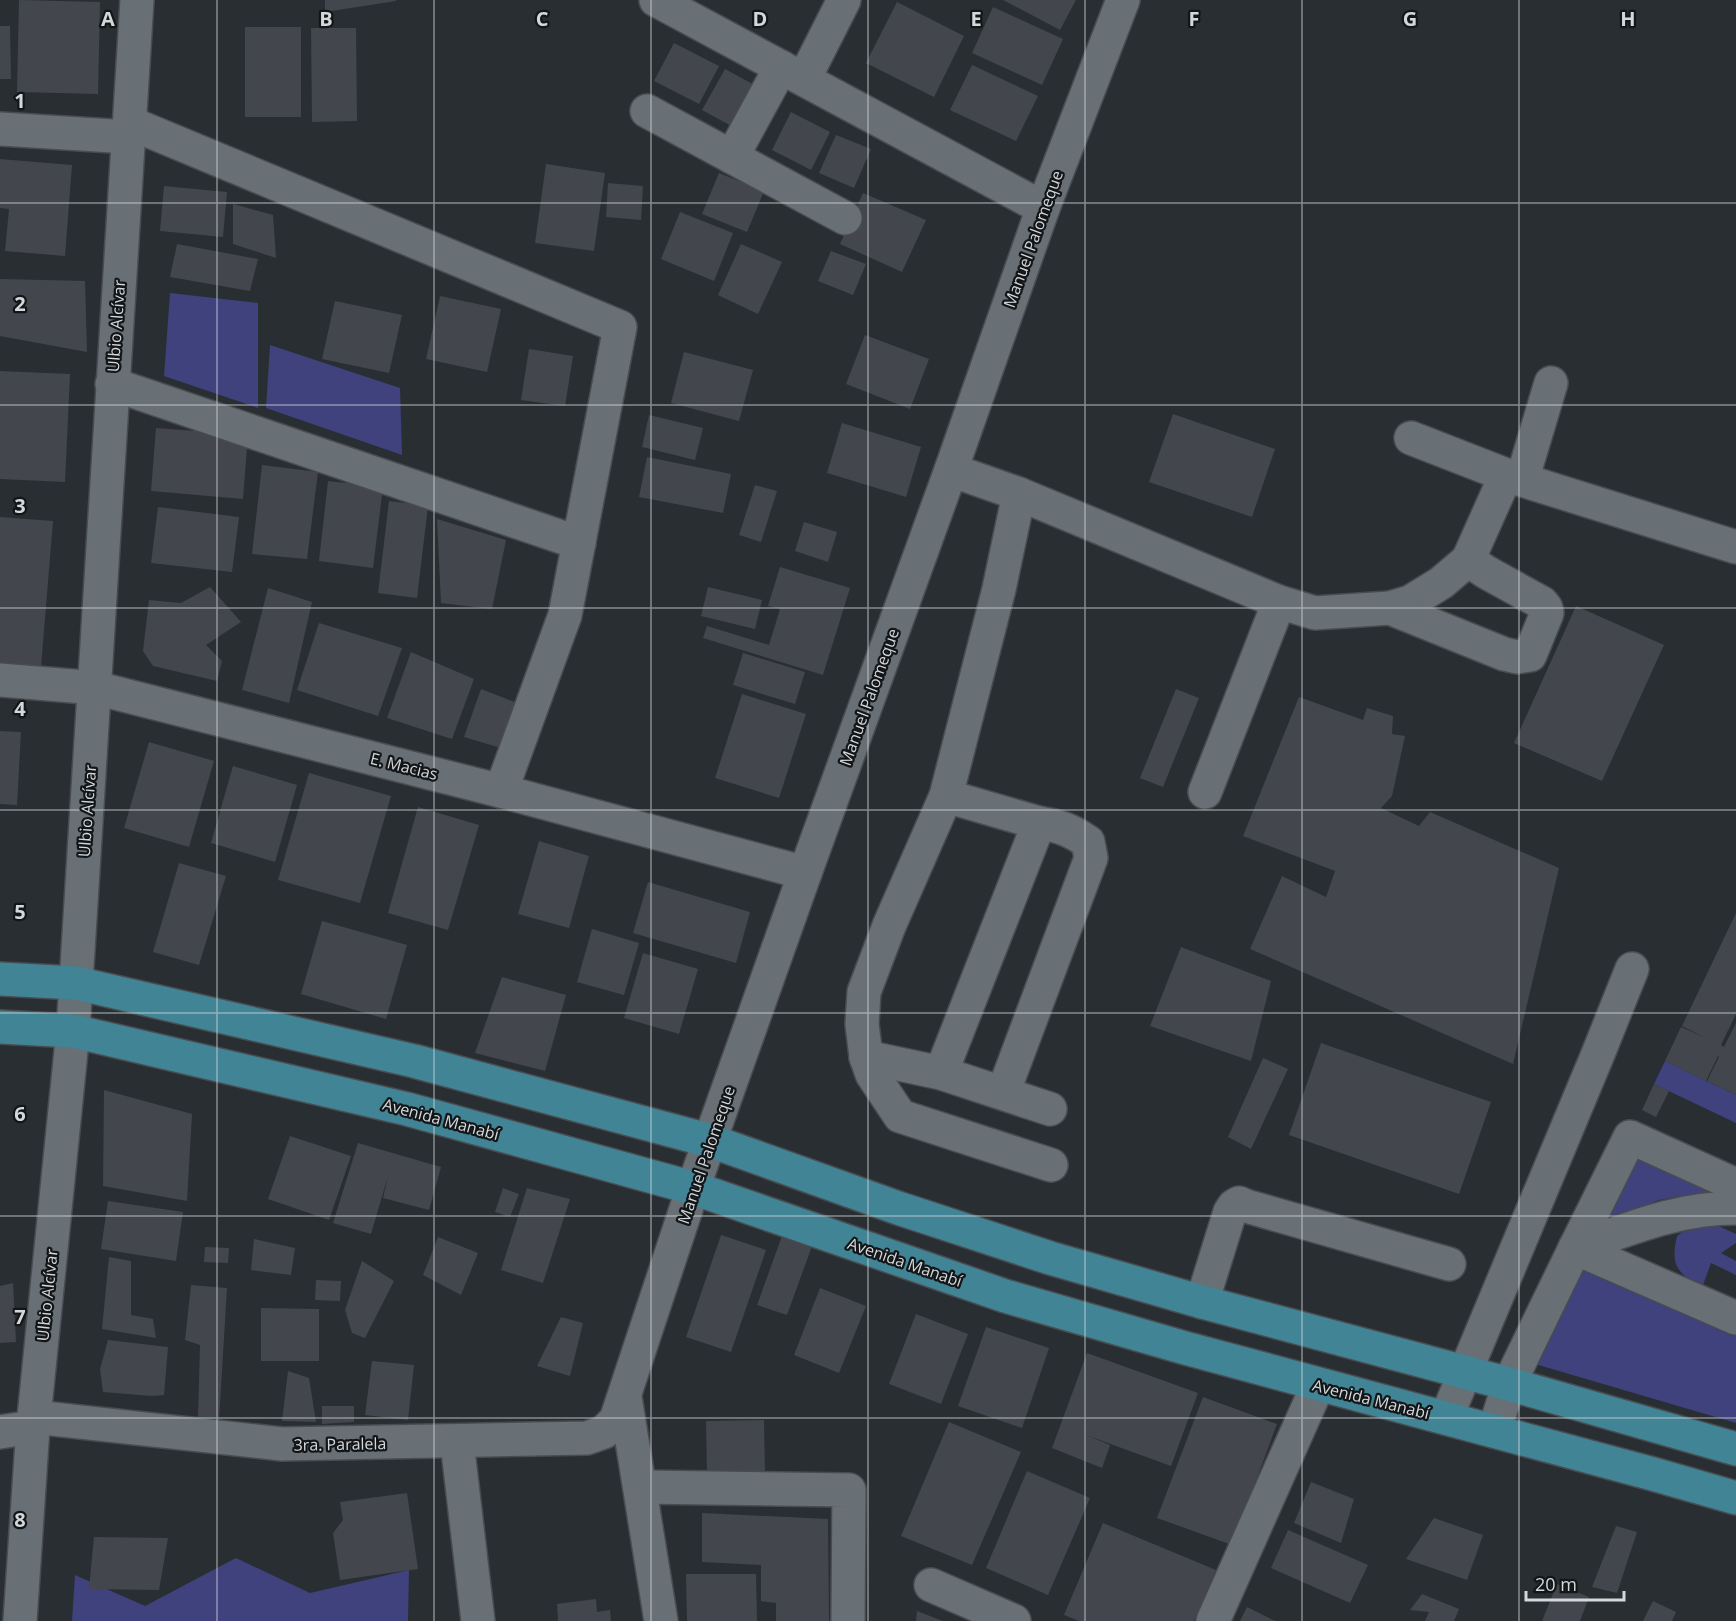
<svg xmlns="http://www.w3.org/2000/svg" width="1736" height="1621" font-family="'Open Sans',sans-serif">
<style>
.green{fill:#3f427c}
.building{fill:#43474d}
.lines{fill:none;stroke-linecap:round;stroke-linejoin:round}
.minor-casing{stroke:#484c50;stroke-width:36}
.major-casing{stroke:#484c50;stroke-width:36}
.minor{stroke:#697075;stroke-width:33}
.major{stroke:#408495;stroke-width:33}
.grid{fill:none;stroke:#d4d8da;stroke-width:1.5;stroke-opacity:0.55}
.labels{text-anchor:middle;stroke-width:4.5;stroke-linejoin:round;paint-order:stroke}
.street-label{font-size:16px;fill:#d4d8da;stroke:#131618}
.grid-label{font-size:20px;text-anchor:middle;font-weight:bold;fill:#d4d8da;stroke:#131618;stroke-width:4.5;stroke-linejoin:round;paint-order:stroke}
</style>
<rect width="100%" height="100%" fill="#292e32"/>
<g class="green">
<path d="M 170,293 L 258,303 L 258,408 L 164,376 Z"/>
<path d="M 270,345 L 400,388 L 402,455 L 266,408 Z"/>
<path d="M 1665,1061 L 1736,1095 L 1736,1123 L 1654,1084 Z"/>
<path d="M 1635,1149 L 1729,1193 L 1687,1195 L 1659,1200 L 1601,1223 Z"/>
<path d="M 1714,1224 L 1736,1234 L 1736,1243 L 1721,1253 L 1736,1261 L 1736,1275 L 1711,1263 L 1702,1288 C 1677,1272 1670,1266 1677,1236 L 1692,1225 Z"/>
<path d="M 1586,1263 L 1736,1328 L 1736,1423 L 1535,1364 Z"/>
<path d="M 236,1558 L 310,1593 L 409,1570 L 408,1621 L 72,1621 L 75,1575 L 145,1606 Z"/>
</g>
<g class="building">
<path d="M 19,0 L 100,2 L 98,94 L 17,92 Z"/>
<path d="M 325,0 L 396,0 L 396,1 L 325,12 Z"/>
<path d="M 1003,0 L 1076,0 L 1060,30 Z"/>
<path d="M 897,2 L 964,36 L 934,97 L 866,63 Z"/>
<path d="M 993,7 L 1063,39 L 1042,85 L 972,53 Z"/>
<path d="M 0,26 L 10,26 L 11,79 L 0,79 Z"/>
<rect x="245" y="27" width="56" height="90"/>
<path d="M 311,28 L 356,28 L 357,121 L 312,122 Z"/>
<path d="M 674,43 L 719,66 L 699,104 L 654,81 Z"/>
<path d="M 972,65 L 1038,96 L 1016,141 L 950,110 Z"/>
<path d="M 725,69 L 758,87 L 735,128 L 702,110 Z"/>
<path d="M 791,112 L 830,132 L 811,170 L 772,150 Z"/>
<path d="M 836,135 L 871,149 L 854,188 L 819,173 Z"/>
<path d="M 0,159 L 72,165 L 65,256 L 5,251 L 9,209 L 0,208 Z"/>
<path d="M 546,164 L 605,173 L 594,251 L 535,243 Z"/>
<path d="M 719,173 L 764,191 L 747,232 L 702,214 Z"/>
<path d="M 608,183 L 643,186 L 641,220 L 606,217 Z"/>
<path d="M 164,186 L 227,192 L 223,237 L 160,231 Z"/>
<path d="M 863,193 L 926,220 L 902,272 L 840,244 Z"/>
<path d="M 233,204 L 273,215 L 276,258 L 233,244 Z"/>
<path d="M 680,212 L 733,233 L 714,281 L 661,259 Z"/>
<path d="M 177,244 L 258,259 L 250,291 L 170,277 Z"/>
<path d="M 741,244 L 782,262 L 758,314 L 718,295 Z"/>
<path d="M 831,251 L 866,264 L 853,295 L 818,281 Z"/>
<path d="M 0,279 L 85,281 L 87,352 L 0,336 Z"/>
<path d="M 440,296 L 501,309 L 487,372 L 426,359 Z"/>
<path d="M 335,301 L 402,315 L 389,373 L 322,359 Z"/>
<path d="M 865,335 L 929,359 L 910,409 L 846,384 Z"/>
<path d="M 529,349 L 573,356 L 565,406 L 521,400 Z"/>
<path d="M 684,352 L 753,370 L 739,421 L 671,403 Z"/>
<path d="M 0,371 L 70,374 L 65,482 L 0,479 Z"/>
<path d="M 1173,414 L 1275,449 L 1252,517 L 1149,482 Z"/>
<path d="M 649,415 L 703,428 L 695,460 L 642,447 Z"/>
<path d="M 842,423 L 921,447 L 906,497 L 827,473 Z"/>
<path d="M 156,428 L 248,435 L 243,499 L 151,491 Z"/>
<path d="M 647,457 L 731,474 L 723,513 L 639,497 Z"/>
<path d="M 262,465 L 318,472 L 307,559 L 252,554 Z"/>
<path d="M 328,481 L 383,487 L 373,568 L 319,561 Z"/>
<path d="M 755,485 L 777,491 L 761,542 L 739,535 Z"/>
<path d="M 389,501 L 428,506 L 417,598 L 378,593 Z"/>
<path d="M 158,507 L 239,517 L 232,572 L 151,563 Z"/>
<path d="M 0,517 L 53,521 L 41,667 L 0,664 Z"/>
<path d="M 437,519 L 506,540 L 492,609 L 441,603 Z"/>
<path d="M 804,522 L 837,532 L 828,562 L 795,551 Z"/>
<path d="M 780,567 L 850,588 L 823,675 L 703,638 L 707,626 L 769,645 L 780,609 L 768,606 Z"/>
<path d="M 210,587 L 241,622 L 206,645 L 222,661 L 217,681 L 153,666 L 143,651 L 149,600 L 181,603 Z"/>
<path d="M 708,587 L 762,600 L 755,629 L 701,616 Z"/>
<path d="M 268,588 L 312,602 L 289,703 L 242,690 Z"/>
<path d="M 1576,606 L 1664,645 L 1602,781 L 1514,743 Z"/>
<path d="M 319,623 L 402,648 L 378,716 L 297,690 Z"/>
<path d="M 411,652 L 474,679 L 452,739 L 387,718 Z"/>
<path d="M 743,653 L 805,672 L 795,704 L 733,685 Z"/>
<path d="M 481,689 L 517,703 L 501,748 L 464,737 Z"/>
<path d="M 1176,689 L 1199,698 L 1163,787 L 1140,778 Z"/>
<path d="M 742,694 L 806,714 L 779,798 L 715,778 Z"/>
<path d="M 1299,697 L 1363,720 L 1367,708 L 1393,716 L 1392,734 L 1405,736 L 1392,796 L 1381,808 L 1419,826 L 1430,812 L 1559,868 L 1513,1064 L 1250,949 L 1282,876 L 1326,897 L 1335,871 L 1243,836 Z"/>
<path d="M 0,731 L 21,732 L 17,805 L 0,804 Z"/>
<path d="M 149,742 L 214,761 L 189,847 L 124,828 Z"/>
<path d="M 233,766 L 297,785 L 275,862 L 211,843 Z"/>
<path d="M 309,773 L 391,796 L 360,903 L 278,880 Z"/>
<path d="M 418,807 L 479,825 L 448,930 L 388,913 Z"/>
<path d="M 539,841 L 589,856 L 569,928 L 518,914 Z"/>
<path d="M 179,863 L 226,876 L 199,965 L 153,952 Z"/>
<path d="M 648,882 L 750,912 L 736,963 L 633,933 Z"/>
<path d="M 1736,913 L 1736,1014 L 1721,1045 L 1724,1047 L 1736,1023 L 1736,1095 L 1707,1081 L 1719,1057 L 1718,1056 L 1706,1081 L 1665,1061 L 1681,1027 L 1704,1037 L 1682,1026 Z"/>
<path d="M 322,921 L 407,945 L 386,1019 L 301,994 Z"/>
<path d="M 592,929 L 639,943 L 624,995 L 577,982 Z"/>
<path d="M 1181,947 L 1271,981 L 1251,1061 L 1150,1026 Z"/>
<path d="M 643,953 L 698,969 L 679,1034 L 624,1018 Z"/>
<path d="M 502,977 L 566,995 L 545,1071 L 475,1053 Z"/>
<path d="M 1321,1043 L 1491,1102 L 1459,1194 L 1289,1135 Z"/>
<path d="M 1263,1058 L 1288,1069 L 1251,1149 L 1228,1137 Z"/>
<path d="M 1654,1084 L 1669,1091 L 1656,1117 L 1642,1110 Z"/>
<path d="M 104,1090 L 192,1114 L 187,1201 L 103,1186 Z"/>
<path d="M 290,1136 L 351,1156 L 329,1220 L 268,1199 Z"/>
<path d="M 358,1143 L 441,1167 L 429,1210 L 383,1198 L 388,1176 L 371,1234 L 333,1223 Z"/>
<path d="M 503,1188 L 519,1194 L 510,1217 L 495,1212 Z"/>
<path d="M 527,1188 L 570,1199 L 543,1283 L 501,1270 Z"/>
<path d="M 108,1201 L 183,1212 L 176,1261 L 101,1249 Z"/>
<path d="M 721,1235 L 766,1250 L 731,1352 L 686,1337 Z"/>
<path d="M 782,1236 L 812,1246 L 787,1315 L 757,1305 Z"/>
<path d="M 438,1237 L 478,1253 L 461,1295 L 423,1275 Z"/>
<path d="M 254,1239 L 295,1248 L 291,1275 L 251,1270 Z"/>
<path d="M 205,1247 L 229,1248 L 228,1263 L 204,1262 Z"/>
<path d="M 109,1257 L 131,1261 L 131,1315 L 153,1319 L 156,1338 L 102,1329 Z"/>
<path d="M 362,1261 L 394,1281 L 365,1338 L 352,1333 L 345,1310 Z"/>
<path d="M 316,1280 L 341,1281 L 340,1301 L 315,1300 Z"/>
<path d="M 13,1283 L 16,1342 L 0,1343 L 0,1286 Z"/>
<path d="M 191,1285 L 227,1288 L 219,1420 L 198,1418 L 200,1345 L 185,1340 Z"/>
<path d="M 820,1288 L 866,1306 L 839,1373 L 794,1355 Z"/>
<path d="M 261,1308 L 319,1309 L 319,1361 L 261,1361 Z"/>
<path d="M 916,1314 L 968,1334 L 941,1404 L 889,1384 Z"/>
<path d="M 561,1317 L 583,1323 L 570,1376 L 537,1366 Z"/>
<path d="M 986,1327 L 1049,1348 L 1022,1428 L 958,1406 Z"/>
<path d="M 108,1340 L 168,1347 L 164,1395 L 151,1396 L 103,1392 L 100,1369 Z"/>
<path d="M 1087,1353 L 1198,1393 L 1171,1466 L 1086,1435 L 1110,1445 L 1102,1468 L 1052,1448 Z"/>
<path d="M 372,1361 L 414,1365 L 408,1420 L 365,1415 Z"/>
<path d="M 288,1371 L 309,1378 L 316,1422 L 282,1421 Z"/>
<path d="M 1203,1397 L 1277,1424 L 1232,1545 L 1157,1518 Z"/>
<path d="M 322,1406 L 354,1406 L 354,1422 L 322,1424 Z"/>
<path d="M 764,1420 L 765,1473 L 707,1475 L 706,1421 Z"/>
<path d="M 949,1422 L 1021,1452 L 972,1565 L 901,1536 Z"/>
<path d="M 1027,1471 L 1090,1498 L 1048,1595 L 986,1568 Z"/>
<path d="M 1311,1482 L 1354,1499 L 1341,1543 L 1294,1523 Z"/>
<path d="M 407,1493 L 418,1569 L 340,1580 L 333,1533 L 343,1520 L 340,1502 Z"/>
<path d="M 702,1513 L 828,1519 L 829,1621 L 776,1621 L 776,1603 L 761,1601 L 761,1565 L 702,1562 Z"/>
<path d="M 1434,1518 L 1483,1535 L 1467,1580 L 1406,1559 Z"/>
<path d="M 1103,1523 L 1216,1570 L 1194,1621 L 1079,1621 L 1064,1615 Z"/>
<path d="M 1616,1526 L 1637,1532 L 1617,1593 L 1592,1587 Z"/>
<path d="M 1288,1530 L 1368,1565 L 1350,1603 L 1271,1568 Z"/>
<path d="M 94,1537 L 168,1538 L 159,1590 L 89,1589 Z"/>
<path d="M 686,1574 L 756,1574 L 757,1621 L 687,1621 Z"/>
<path d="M 1557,1584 L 1589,1597 L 1580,1621 L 1542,1621 Z"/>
<path d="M 1422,1594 L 1459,1609 L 1454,1621 L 1425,1621 L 1429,1612 L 1410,1610 Z"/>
<path d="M 596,1599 L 597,1612 L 610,1610 L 611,1621 L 558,1621 L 557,1604 Z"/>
<path d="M 1653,1601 L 1676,1612 L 1672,1621 L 1643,1621 Z"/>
<path d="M 1247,1607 L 1275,1621 L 1240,1621 Z"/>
<path d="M 917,1611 L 943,1621 L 916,1621 Z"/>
</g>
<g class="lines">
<g class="minor-casing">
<g id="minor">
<path d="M 656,0 L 1043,208"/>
<path d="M 804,79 L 844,0"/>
<path d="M 647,111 L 845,218"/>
<path d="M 130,123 L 620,327 L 565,615 L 501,791"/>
<path d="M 0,129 L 129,137"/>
<path d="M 732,157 L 781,67"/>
<path d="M 112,384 L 579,543"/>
<path d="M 1411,438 L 1506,475 L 1736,547"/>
<path d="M 951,470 L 1019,494 L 1279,602 L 1315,613 L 1390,608 L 1410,602 L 1441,583 L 1468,560 L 1506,475"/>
<path d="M 1522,480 L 1551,383"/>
<path d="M 1019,494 L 999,589 L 946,796 L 889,926 L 864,992 L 862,1024 L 866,1057 L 872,1074 L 900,1116 L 1051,1165"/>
<path d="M 1390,608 L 1504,654 L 1517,657 L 1530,655 L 1547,613 L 1546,608 L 1542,603 L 1486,572 L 1468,560"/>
<path d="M 0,680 L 96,688 L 501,791 L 805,873"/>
<path d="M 1205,792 L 1279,602"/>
<path d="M 866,1057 L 941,1073 L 1050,1109"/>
<path d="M 941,1073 L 1039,823 L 946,796"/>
<path d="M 1003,1093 L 1091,858 L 1088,842 C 1071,830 1060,826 1039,823"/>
<path d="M 1575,1248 L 1630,1137 L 1736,1185"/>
<path d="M 1575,1248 C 1629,1229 1677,1208 1736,1208"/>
<path d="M 1202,1302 L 1230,1212 L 1234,1206 L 1239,1203 L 1246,1206 L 1449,1264"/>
<path d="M 625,1397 L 661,1621"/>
<path d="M 34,1417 L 282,1444 L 587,1438 L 604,1432 L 616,1420 L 693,1188 L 805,873 L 951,470 L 1043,208 L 1123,0"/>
<path d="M 1446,1418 L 1598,1054 L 1632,969"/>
<path d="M 1494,1431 L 1509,1384 L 1575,1248 L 1736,1318"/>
<path d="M 0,1432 L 33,1427"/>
<path d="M 457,1442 L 478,1621"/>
<path d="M 641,1487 L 849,1490 L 848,1621"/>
<path d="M 931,1585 L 1014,1621"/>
<path d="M 20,1621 L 33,1427 L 73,1031 L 137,0"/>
<path d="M 1213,1621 L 1318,1385"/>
</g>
</g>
<g class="major-casing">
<g id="major">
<path d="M 0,979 L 76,983 L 414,1061 L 711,1141 L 898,1208 L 1050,1258 L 1202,1302 L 1509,1384 L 1736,1449"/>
<path d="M 0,1027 L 73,1031 L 407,1109 L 693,1188 L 1005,1296 L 1185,1348 L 1653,1474 L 1736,1498"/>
</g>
</g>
<use href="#minor" class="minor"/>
<use href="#major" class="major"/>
</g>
<path class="grid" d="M 217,0 L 217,1621M 434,0 L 434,1621M 651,0 L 651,1621M 868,0 L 868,1621M 1085,0 L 1085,1621M 1302,0 L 1302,1621M 1519,0 L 1519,1621M 0,203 L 1736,203M 0,405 L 1736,405M 0,608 L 1736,608M 0,810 L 1736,810M 0,1013 L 1736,1013M 0,1216 L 1736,1216M 0,1418 L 1736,1418"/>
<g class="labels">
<g class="street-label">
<text transform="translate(1033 239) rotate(-70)" y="6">Manuel Palomeque</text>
<text transform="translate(116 326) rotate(-86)" y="6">Ulbio Alcívar</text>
<text transform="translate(869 697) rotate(-70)" y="6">Manuel Palomeque</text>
<text transform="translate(404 766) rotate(14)" y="6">E. Macias</text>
<text transform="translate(87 811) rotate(-86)" y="6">Ulbio Alcívar</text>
<text transform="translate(441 1119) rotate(15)" y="6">Avenida Manabí</text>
<text transform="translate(706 1155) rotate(-71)" y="6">Manuel Palomeque</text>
<text transform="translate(905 1262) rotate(19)" y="6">Avenida Manabí</text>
<text transform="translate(47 1295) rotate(-84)" y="6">Ulbio Alcívar</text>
<text transform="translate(1371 1399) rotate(14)" y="6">Avenida Manabí</text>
<text transform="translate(340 1444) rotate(-1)" y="6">3ra. Paralela</text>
</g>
</g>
<g class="grid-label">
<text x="108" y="26">A</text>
<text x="326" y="26">B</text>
<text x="542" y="26">C</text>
<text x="760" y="26">D</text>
<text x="976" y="26">E</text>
<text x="1194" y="26">F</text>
<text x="1410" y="26">G</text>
<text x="1628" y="26">H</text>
<text x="20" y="108">1</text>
<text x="20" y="311">2</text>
<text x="20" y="513">3</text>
<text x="20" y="716">4</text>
<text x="20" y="919">5</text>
<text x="20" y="1121">6</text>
<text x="20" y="1324">7</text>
<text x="20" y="1527">8</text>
</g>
<path d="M1526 1591v9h98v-9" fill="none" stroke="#d4d8da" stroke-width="3"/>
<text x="1535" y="1591" font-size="18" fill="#d4d8da" stroke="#131618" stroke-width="4.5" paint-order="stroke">20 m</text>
</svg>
